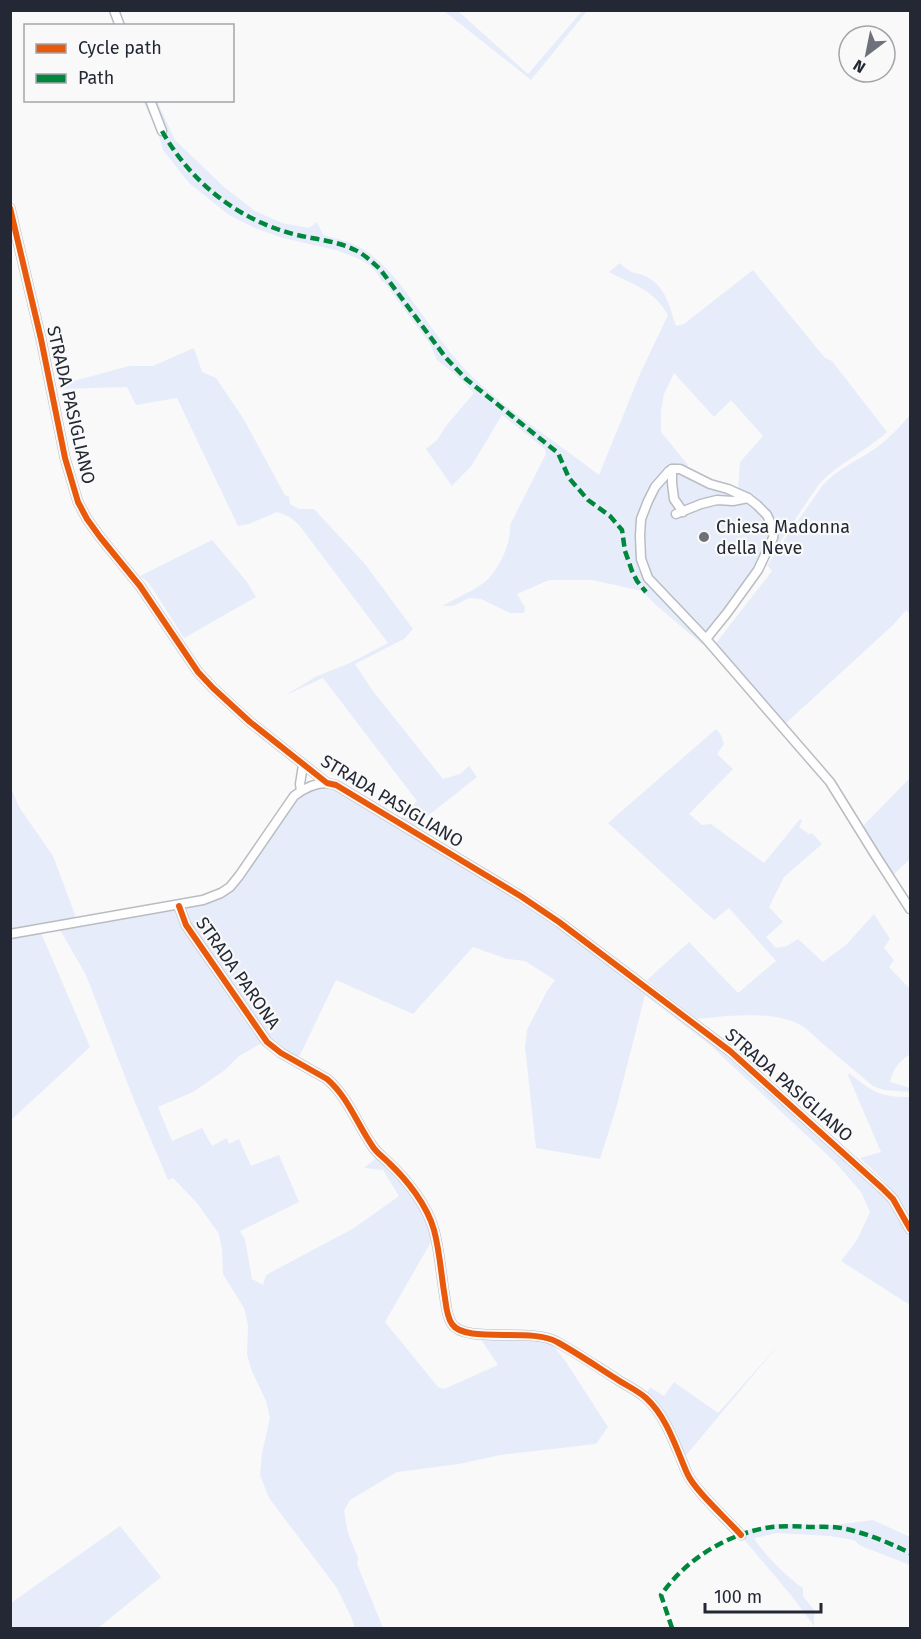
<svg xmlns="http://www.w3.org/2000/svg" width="921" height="1639" font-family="'Fira Sans',sans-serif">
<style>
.green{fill:#e7ecfa}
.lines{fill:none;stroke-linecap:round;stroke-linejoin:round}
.minor-casing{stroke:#b9bcc1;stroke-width:11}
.minor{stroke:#fefefe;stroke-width:8}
.quiet{stroke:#00873e;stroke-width:4.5;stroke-dasharray:9 4.5;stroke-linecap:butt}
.cycleway-casing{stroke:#f9f9f9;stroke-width:10}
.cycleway{stroke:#e8590c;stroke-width:6}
.poi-dot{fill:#6e7179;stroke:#f9f9f9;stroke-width:2}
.labels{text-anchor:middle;stroke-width:4.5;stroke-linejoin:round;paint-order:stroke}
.street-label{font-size:18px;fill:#232834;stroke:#f9f9f9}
.poi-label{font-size:18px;fill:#232834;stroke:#f9f9f9;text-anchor:start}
</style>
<rect width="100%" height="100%" fill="#f9f9f9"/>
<g class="green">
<path d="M 444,11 L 458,11 L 528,74 L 582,11 L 587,11 L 531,80 Z"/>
<path d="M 143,101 L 157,101 L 175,140 L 224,187 L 255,211 L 282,223 L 309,228 L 317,222 L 323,235 C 338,239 353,242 366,251 C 391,268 408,295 426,320 C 442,342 458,364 479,383 C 516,417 559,444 599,475 L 640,374 L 668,315 C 652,288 635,286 609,272 L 620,263 C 632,276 637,271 649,278 C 666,288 670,308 676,326 L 684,324 L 753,270 L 825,358 L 832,361 L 887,432 C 866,451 839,463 819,484 L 768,560 L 765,560 L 777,530 L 738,490 L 740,462 L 763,436 L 731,400 L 714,417 L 674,373 L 664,394 L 661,411 L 661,432 L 688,465 L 686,469 L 680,466 L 645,499 L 639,561 L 701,635 L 703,645 L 657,606 L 642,591 L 593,580 L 549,580 L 517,594 L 525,607 L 524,613 L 510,613 L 481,599 L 469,598 L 453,606 L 442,606 C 453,600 479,588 487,580 C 500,567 511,544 510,525 L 546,454 L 545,449 L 502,415 L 472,465 L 452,486 L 426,449 L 437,440 L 446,426 L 474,393 L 455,374 L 437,360 L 430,344 L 384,282 L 382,282 L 377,273 L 368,264 L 357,258 L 336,250 L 283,238 L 255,228 L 229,215 L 189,183 L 163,150 L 158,133 Z"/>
<path d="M 194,348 L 202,372 L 216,378 L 243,418 L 285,495 L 289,497 L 290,504 L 299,509 L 314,509 L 365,564 L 413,629 L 404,639 L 355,664 L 373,691 L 443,779 L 460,774 L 469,766 L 477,777 L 415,826 L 401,818 L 417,801 L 323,678 L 286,695 L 315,677 L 350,663 L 388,643 L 299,525 L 290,517 L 277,512 L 249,524 L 238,526 L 177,398 L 136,405 L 127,387 L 62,389 L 59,385 L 129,366 L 153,366 Z"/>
<path d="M 910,415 L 910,614 L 906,610 L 893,625 L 785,724 L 716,643 L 772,571 L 767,565 L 822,486 C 838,468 857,461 876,448 C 889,439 900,426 910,415 Z"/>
<path d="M 679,471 L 727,491 L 756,506 L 769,522 L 771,537 L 756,568 L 725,612 L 707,632 L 690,616 L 652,575 L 644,558 L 643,519 L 663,479 Z"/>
<path d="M 212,540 L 247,582 L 256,597 L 184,638 L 149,583 L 140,576 Z"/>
<path d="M 716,729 L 721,735 L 724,744 L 717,754 L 733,769 L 689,814 L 702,825 L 711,824 L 764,863 L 800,819 L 802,821 L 799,827 L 809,834 L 812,833 L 822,844 L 784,877 L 769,907 L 783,922 L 766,937 L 776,948 L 787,946 L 798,939 L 823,962 L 847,944 L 874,914 L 890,939 L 884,948 L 894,960 L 889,967 L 910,989 L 910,1054 C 899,1062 893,1068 890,1082 L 910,1088 L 910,1092 L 884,1090 L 873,1086 C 856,1072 840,1058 823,1044 C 814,1036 805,1026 794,1022 C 769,1011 723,1016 697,1019 L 647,980 L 689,942 L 738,993 L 776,961 L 729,908 L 714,920 L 608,823 Z"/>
<path d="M 910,778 L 910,859 L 892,876 L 861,828 Z"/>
<path d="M 330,785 L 520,900 L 645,990 L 727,1054 L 879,1189 L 894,1205 L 910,1232 L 910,1305 L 841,1261 L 857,1240 L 870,1212 L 861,1192 L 836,1163 L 710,1045 L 645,995 L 617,1105 L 600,1159 L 536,1148 L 525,1047 L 527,1030 L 547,991 L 555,980 L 525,961 L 507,959 L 473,947 L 413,1014 L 336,980 L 300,1055 L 295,1058 L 265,1035 L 260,1044 L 239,1056 L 225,1070 L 193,1092 L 158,1107 L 172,1141 L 202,1128 L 212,1146 L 227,1138 L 229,1144 L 239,1139 L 251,1166 L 279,1155 L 299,1202 L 240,1231 L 245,1239 L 252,1279 L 263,1285 L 266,1275 L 354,1228 L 399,1196 L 383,1170 L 364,1168 L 380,1155 L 410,1187 L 435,1235 L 385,1322 L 438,1387 L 444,1389 L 498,1365 L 478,1335 L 547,1337 L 566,1362 L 608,1427 L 596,1444 L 500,1455 L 459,1464 L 397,1472 L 350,1500 L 344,1511 L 348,1533 L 358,1558 L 357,1564 L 383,1628 L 355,1628 L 352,1619 L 337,1588 L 269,1498 L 260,1475 L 262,1453 L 270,1418 L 266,1401 L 251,1369 L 247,1354 L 248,1325 L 244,1308 L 223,1274 L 222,1250 L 219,1234 L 197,1203 L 173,1178 L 168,1180 L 134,1100 L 86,975 L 60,930 L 187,908 L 217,900 L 232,889 L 298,797 L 314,788 Z"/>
<path d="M 10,790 L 12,790 L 19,807 L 53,856 L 77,920 L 11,932 Z"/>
<path d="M 41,933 L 90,1047 L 11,1120 L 11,938 Z"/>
<path d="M 849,1073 C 873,1092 879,1097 910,1097 L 910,1218 C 898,1192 881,1178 860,1158 L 881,1152 L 848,1075 Z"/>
<path d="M 781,1342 L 682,1460 L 646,1394 L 650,1387 L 664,1396 L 674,1382 L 718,1413 Z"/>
<path d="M 873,1520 L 910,1537 L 910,1565 L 861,1546 L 854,1540 L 830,1536 L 778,1533 L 754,1538 C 762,1552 789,1579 803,1588 L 803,1596 L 814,1610 L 814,1626 L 794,1599 L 742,1537 L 742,1531 L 776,1524 L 834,1525 Z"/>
<path d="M 120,1526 L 161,1577 L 98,1628 L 11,1628 L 11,1603 Z"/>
</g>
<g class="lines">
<g class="minor-casing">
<g id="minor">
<path d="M 114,10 L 120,26"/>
<path d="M 150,100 L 162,131"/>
<path d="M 10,208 L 41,339 L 65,458 L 78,502 L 87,519 L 100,537 L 140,586 L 198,672 L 213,688 L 250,722 L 327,783 L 336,785 L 522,897 L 559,922 L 730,1051 L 882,1188 L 893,1199 L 910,1229"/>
<path d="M 672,469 L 672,483 L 674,499 L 683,512"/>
<path d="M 676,514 L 701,504 L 717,500 L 733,501 L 748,498"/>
<path d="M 706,639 L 727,613 L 758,570 L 773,538 L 774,531 L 767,515 L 757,505 L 748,498 L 728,489 L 710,484 L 680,469 L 672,469 L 669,471 L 655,487 L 648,501 L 641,519 L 640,536 L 641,559 L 648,578 L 706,639 L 830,782 L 874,853 L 910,909"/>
<path d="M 301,790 L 300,784 L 303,765"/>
<path d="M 179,906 L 186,925 L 267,1042 L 281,1053 L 327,1079 C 348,1097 357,1124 373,1147 C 377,1153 383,1157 389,1163 C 407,1180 427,1205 434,1230 C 440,1252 441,1275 445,1298 C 446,1306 447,1317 452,1324 C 465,1344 532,1327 557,1342 C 577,1353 596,1366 615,1378 C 625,1385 637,1390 646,1398 C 667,1417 676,1448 687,1473 C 694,1490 728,1520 741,1535"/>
<path d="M 10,934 L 203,900 L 221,893 L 230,887 L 239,876 L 294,796 C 304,788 314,783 327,783"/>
</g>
</g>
<use href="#minor" class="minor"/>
<g class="quiet">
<path d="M 162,131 C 188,178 232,215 283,231 C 306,239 333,239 355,250 C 364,254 372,262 380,269 L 446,358 L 466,379 L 558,453 L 569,478 L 588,500 L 610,516 L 622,530 L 625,551 L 632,571 L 637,581 L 646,592"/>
<path d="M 672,1628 L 661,1595 C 686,1559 728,1533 772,1527 C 784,1526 797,1526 809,1527 C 821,1527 834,1526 846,1529 C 868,1534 890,1543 910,1553"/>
</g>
<g class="cycleway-casing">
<g id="cycleway">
<path d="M 10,208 L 41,339 L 65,458 L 78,502 L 87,519 L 100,537 L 140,586 L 198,672 L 213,688 L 250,722 L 327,783 L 336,785 L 522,897 L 559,922 L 730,1051 L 882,1188 L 893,1199 L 910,1229"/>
<path d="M 179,906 L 186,925 L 267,1042 L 281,1053 L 327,1079 C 348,1097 357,1124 373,1147 C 377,1153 383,1157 389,1163 C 407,1180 427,1205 434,1230 C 440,1252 441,1275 445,1298 C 446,1306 447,1317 452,1324 C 465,1344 532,1327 557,1342 C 577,1353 596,1366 615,1378 C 625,1385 637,1390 646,1398 C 667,1417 676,1448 687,1473 C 694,1490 728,1520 741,1535"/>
</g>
</g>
<use href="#cycleway" class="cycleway"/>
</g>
<circle class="poi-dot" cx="704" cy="537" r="6"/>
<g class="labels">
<g class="street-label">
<text transform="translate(71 405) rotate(77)" y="6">STRADA PASIGLIANO</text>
<text transform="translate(392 801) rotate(31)" y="6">STRADA PASIGLIANO</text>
<text transform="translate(238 973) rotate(55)" y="6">STRADA PARONA</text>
<text transform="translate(789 1085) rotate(41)" y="6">STRADA PASIGLIANO</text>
</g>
<g class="poi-label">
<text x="716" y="533">Chiesa Madonna<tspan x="716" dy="21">della Neve</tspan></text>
</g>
</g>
<rect width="921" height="1639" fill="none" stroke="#232834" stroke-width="24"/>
<rect x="24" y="24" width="210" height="78" fill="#f9f9f9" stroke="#a3a5aa" stroke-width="1.5"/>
<rect x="36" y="44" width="30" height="9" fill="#e8590c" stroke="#a3a5aa" stroke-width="1.5"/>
<text x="78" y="54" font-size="18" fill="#232834">Cycle path</text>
<rect x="36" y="74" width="30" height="9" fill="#00873e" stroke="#a3a5aa" stroke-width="1.5"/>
<text x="78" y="84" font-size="18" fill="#232834">Path</text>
<g transform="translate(867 54) rotate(212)"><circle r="28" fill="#f9f9f9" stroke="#a3a5aa" stroke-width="1.5"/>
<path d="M0-4.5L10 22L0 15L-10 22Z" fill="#6e7179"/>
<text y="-9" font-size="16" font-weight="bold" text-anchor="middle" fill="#232834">N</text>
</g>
<path d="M705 1603v9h116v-9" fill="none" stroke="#232834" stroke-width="3"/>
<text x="714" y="1603" font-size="18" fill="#232834" stroke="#f9f9f9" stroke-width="4.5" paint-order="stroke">100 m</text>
</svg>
